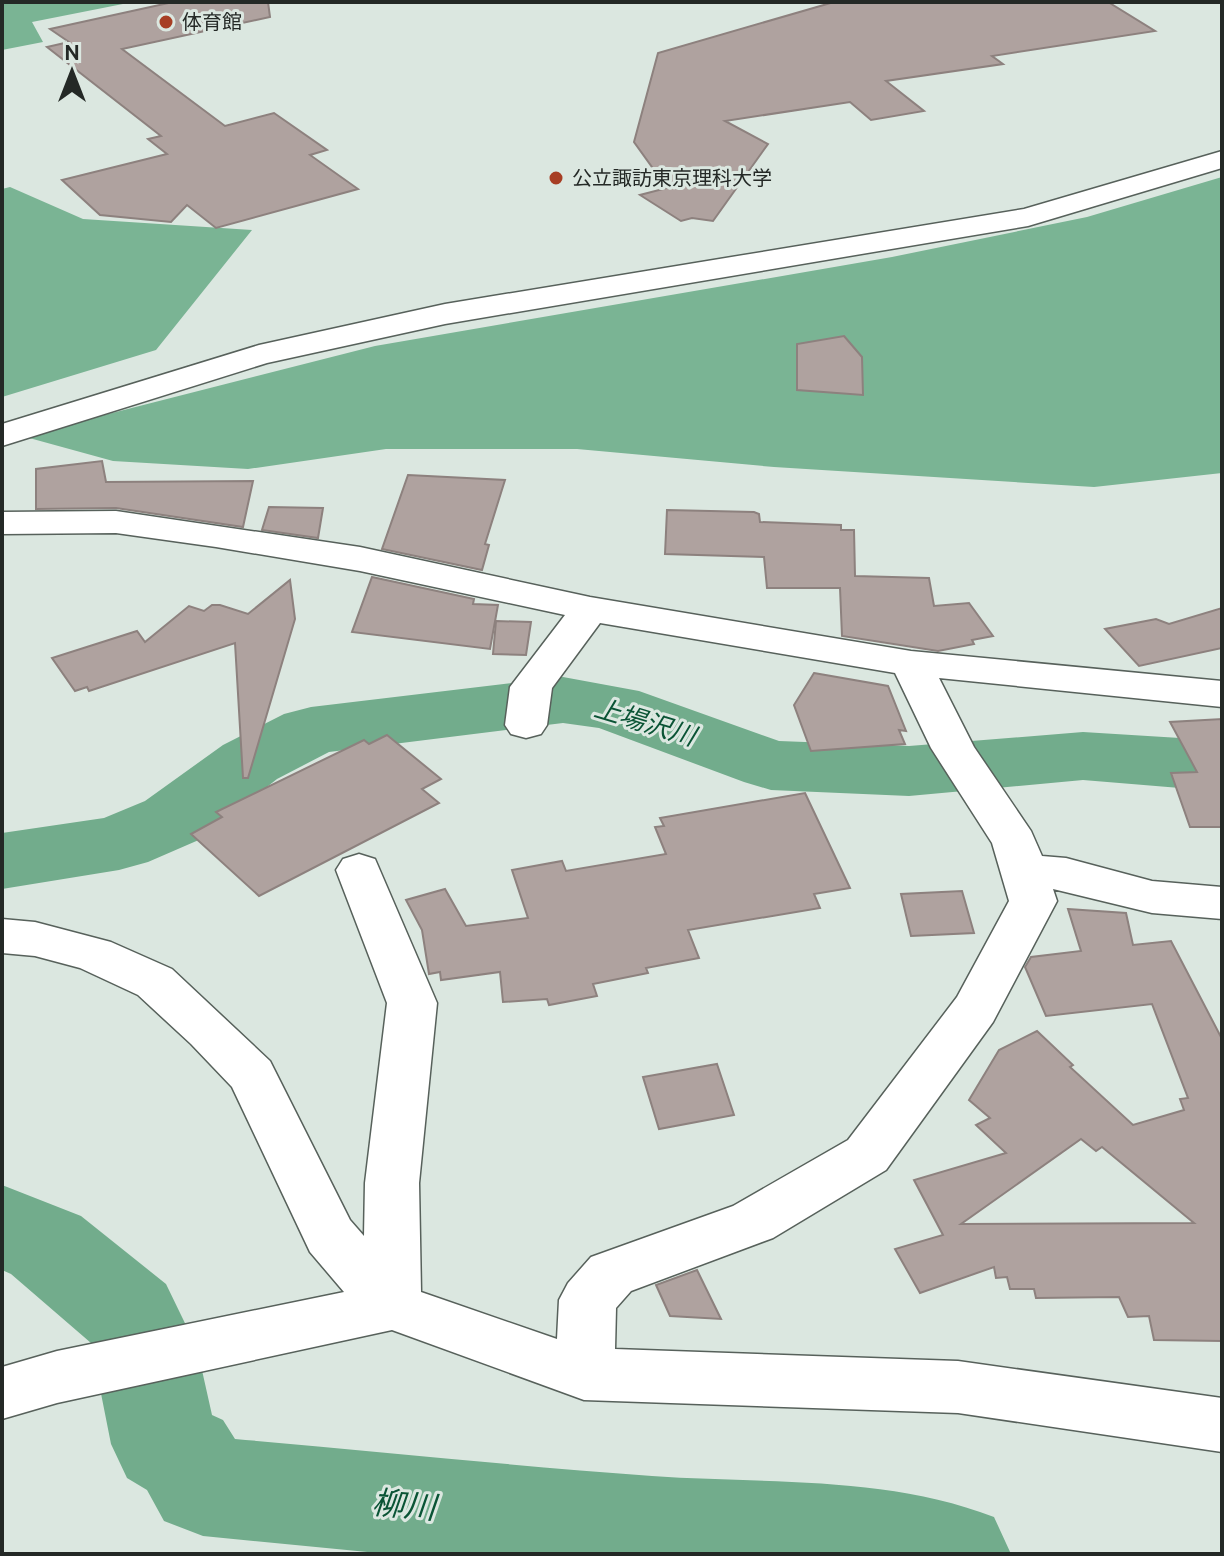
<svg xmlns="http://www.w3.org/2000/svg" width="1224" height="1556" font-family="Cabin,'Noto Sans JP',sans-serif">
<style>
.forest{fill:#7ab494}
.lines{fill:none;stroke-linecap:round;stroke-linejoin:round}
.river{fill:#72ac8c;fill-rule:evenodd}
.building{fill:#afa29f;stroke:#8d817e;stroke-width:2;fill-rule:evenodd}
.minor-casing{stroke:#57615b;stroke-width:3}
.minor{fill:#fff;fill-rule:evenodd}
.poi-dot{fill:#a73e24;stroke:#dbe7e0;stroke-width:3}
.labels{text-anchor:middle;stroke-width:6;stroke-linejoin:round;paint-order:stroke}
.far-poi-label{font-size:20px;fill:#242926;stroke:#dbe7e0;text-anchor:start}
.water-label{font-size:26px;font-style:italic;fill:#0a5435;stroke:#dbe7e0}
.near-water-label{font-size:32px;font-style:italic;fill:#0a5435;stroke:#dbe7e0}
</style>
<rect width="100%" height="100%" fill="#dbe7e0"/>
<g class="forest">
<path d="M 2,2 L 133,2 L 32,22 L 43,42 L 2,50 Z"/>
<path d="M 1222,177 L 1222,473 L 1094,487 L 774,467 L 577,449 L 386,449 L 248,469 L 113,461 L 22,436 L 375,346 L 892,257 L 1087,217 Z"/>
<path d="M 10,187 L 83,219 L 252,230 L 156,350 L 2,397 L 2,189 Z"/>
</g>
<g class="lines">
<g class="river">
<path d="M 563,677 L 639,691 L 779,741 L 909,746 L 1083,732 L 1180,738 L 1222,734 L 1222,782 L 1180,788 L 1083,780 L 909,796 L 771,790 L 744,782 L 599,728 L 563,723 L 329,752 L 277,779 L 201,839 L 148,862 L 119,870 L 2,889 L 2,833 L 104,818 L 145,801 L 223,745 L 284,714 L 311,707 Z"/>
<path d="M 2,1185 L 81,1216 L 166,1284 L 197,1348 L 212,1415 L 223,1420 L 235,1439 C 374,1451 513,1466 652,1476 C 766,1484 886,1475 994,1517 L 1011,1554 L 388,1554 L 203,1536 L 164,1521 L 147,1490 L 127,1478 L 111,1444 L 91,1343 L 11,1274 L 2,1270 Z"/>
</g>
</g>
<g class="building">
<path d="M 173,2 L 268,2 L 270,17 L 122,49 L 225,126 L 274,113 L 327,150 L 310,155 L 358,189 L 216,228 L 187,205 L 171,222 L 100,215 L 62,180 L 167,154 L 148,139 L 161,136 L 47,47 L 69,42 L 50,29 Z"/>
<path d="M 834,2 L 1108,2 L 1155,31 L 992,56 L 1003,64 L 886,81 L 924,111 L 871,120 L 850,102 L 725,121 L 768,144 L 713,221 L 692,218 L 681,221 L 640,195 L 667,188 L 634,142 L 658,53 Z"/>
<path d="M 844,336 L 862,357 L 863,395 L 797,390 L 797,344 Z"/>
<path d="M 102,461 L 106,482 L 253,481 L 243,527 L 116,508 L 36,509 L 36,469 Z"/>
<path d="M 408,475 L 505,480 L 485,544 L 489,545 L 482,570 L 382,549 Z"/>
<path d="M 269,507 L 323,508 L 318,538 L 262,530 Z"/>
<path d="M 667,510 L 754,512 L 759,514 L 760,522 L 841,525 L 841,530 L 854,530 L 855,576 L 929,578 L 934,606 L 969,603 L 993,636 L 972,640 L 974,644 L 938,651 L 842,636 L 840,588 L 767,588 L 764,557 L 665,554 Z"/>
<path d="M 372,577 L 474,599 L 473,604 L 498,605 L 490,649 L 352,632 Z"/>
<path d="M 290,580 L 295,619 L 248,778 L 243,778 L 235,643 L 89,691 L 87,687 L 75,691 L 52,658 L 137,631 L 145,642 L 189,606 L 204,611 L 212,605 L 220,605 L 248,614 Z"/>
<path d="M 1222,608 L 1222,648 L 1139,666 L 1105,629 L 1156,619 L 1169,624 Z"/>
<path d="M 496,621 L 531,622 L 526,655 L 493,654 Z"/>
<path d="M 814,673 L 888,686 L 906,731 L 899,730 L 905,744 L 811,751 L 794,705 Z"/>
<path d="M 1222,719 L 1222,827 L 1190,827 L 1171,773 L 1197,772 L 1170,722 Z"/>
<path d="M 387,735 L 441,779 L 422,789 L 439,803 L 259,896 L 191,834 L 222,817 L 216,812 L 364,740 L 369,744 Z"/>
<path d="M 805,793 L 850,888 L 814,894 L 820,908 L 688,930 L 699,958 L 646,968 L 648,973 L 593,984 L 597,996 L 549,1005 L 547,999 L 503,1002 L 500,972 L 441,980 L 440,972 L 429,974 L 422,930 L 406,900 L 445,889 L 466,926 L 528,918 L 512,870 L 562,861 L 566,871 L 666,854 L 655,827 L 664,826 L 660,818 Z"/>
<path d="M 962,891 L 974,933 L 911,936 L 901,894 Z"/>
<path d="M 1068,909 L 1126,913 L 1133,945 L 1171,941 L 1222,1039 L 1222,1341 L 1154,1340 L 1149,1316 L 1128,1317 L 1119,1297 L 1036,1298 L 1034,1289 L 1010,1289 L 1007,1277 L 996,1278 L 994,1267 L 920,1293 L 895,1249 L 943,1235 L 914,1180 L 1006,1153 L 976,1125 L 990,1118 L 969,1100 L 999,1050 L 1037,1031 L 1073,1065 L 1070,1067 L 1133,1125 L 1184,1110 L 1180,1099 L 1188,1098 L 1152,1004 L 1046,1016 L 1025,967 L 1031,957 L 1081,951 ZM 1081,1139 L 1096,1151 L 1102,1147 L 1194,1223 L 961,1224 Z"/>
<path d="M 717,1064 L 734,1115 L 659,1129 L 643,1077 Z"/>
<path d="M 697,1270 L 721,1319 L 670,1316 L 656,1285 Z"/>
</g>
<g class="lines">
<g class="minor-casing">
<g id="minor">
<path d="M 1222,151 L 1222,168 L 1028,226 L 445,324 L 267,363 L 2,446 L 2,424 L 259,345 L 445,304 L 1024,209 Z"/>
<path d="M 116,511 L 360,547 L 590,597 L 911,651 L 1222,681 L 1222,707 L 939,678 L 974,747 L 1031,831 L 1042,856 L 1066,858 L 1152,881 L 1222,887 L 1222,919 L 1152,913 L 1053,889 L 1057,901 L 993,1022 L 886,1170 L 773,1238 L 631,1291 L 616,1308 L 615,1349 L 958,1361 L 1222,1398 L 1222,1452 L 958,1413 L 584,1400 L 392,1330 L 57,1403 L 2,1419 L 2,1367 L 57,1351 L 344,1292 L 310,1252 L 232,1087 L 191,1044 L 138,995 L 80,968 L 35,956 L 2,953 L 2,919 L 35,922 L 111,942 L 172,969 L 270,1061 L 350,1220 L 364,1236 L 365,1183 L 387,1003 L 336,870 L 343,859 L 359,854 L 375,859 L 437,1003 L 419,1183 L 421,1292 L 557,1339 L 559,1300 L 568,1283 L 591,1257 L 733,1206 L 848,1140 L 957,997 L 1009,901 L 992,843 L 931,748 L 895,673 L 600,623 L 552,688 L 547,725 L 541,734 L 526,738 L 511,734 L 505,725 L 510,687 L 565,615 L 360,571 L 216,547 L 116,533 L 2,534 L 2,512 Z"/>
</g>
</g>
<use href="#minor" class="minor"/>
</g>
<g class="poi-dot">
<circle cx="166" cy="22" r="8"/>
<circle cx="556" cy="178" r="8"/>
</g>
<g class="labels">
<g class="far-poi-label">
<text x="182" y="29">体育館</text>
<text x="572" y="185">公立諏訪東京理科大学</text>
</g>
<g class="water-label">
<text transform="translate(645 722) rotate(17)" y="9">上場沢川</text>
</g>
<g class="near-water-label">
<text transform="translate(404 1505) rotate(5)" y="11">柳川</text>
</g>
</g>
<rect width="1224" height="1556" fill="none" stroke="#242926" stroke-width="8"/>
<g transform="translate(72 72)" stroke="#dbe7e0" stroke-width="6" paint-order="stroke">
<path d="M0-6L14 30L0 20L-14 30Z" fill="#242926"/>
<text y="-12" font-size="22" font-weight="bold" text-anchor="middle" fill="#242926">N</text>
</g>
</svg>
